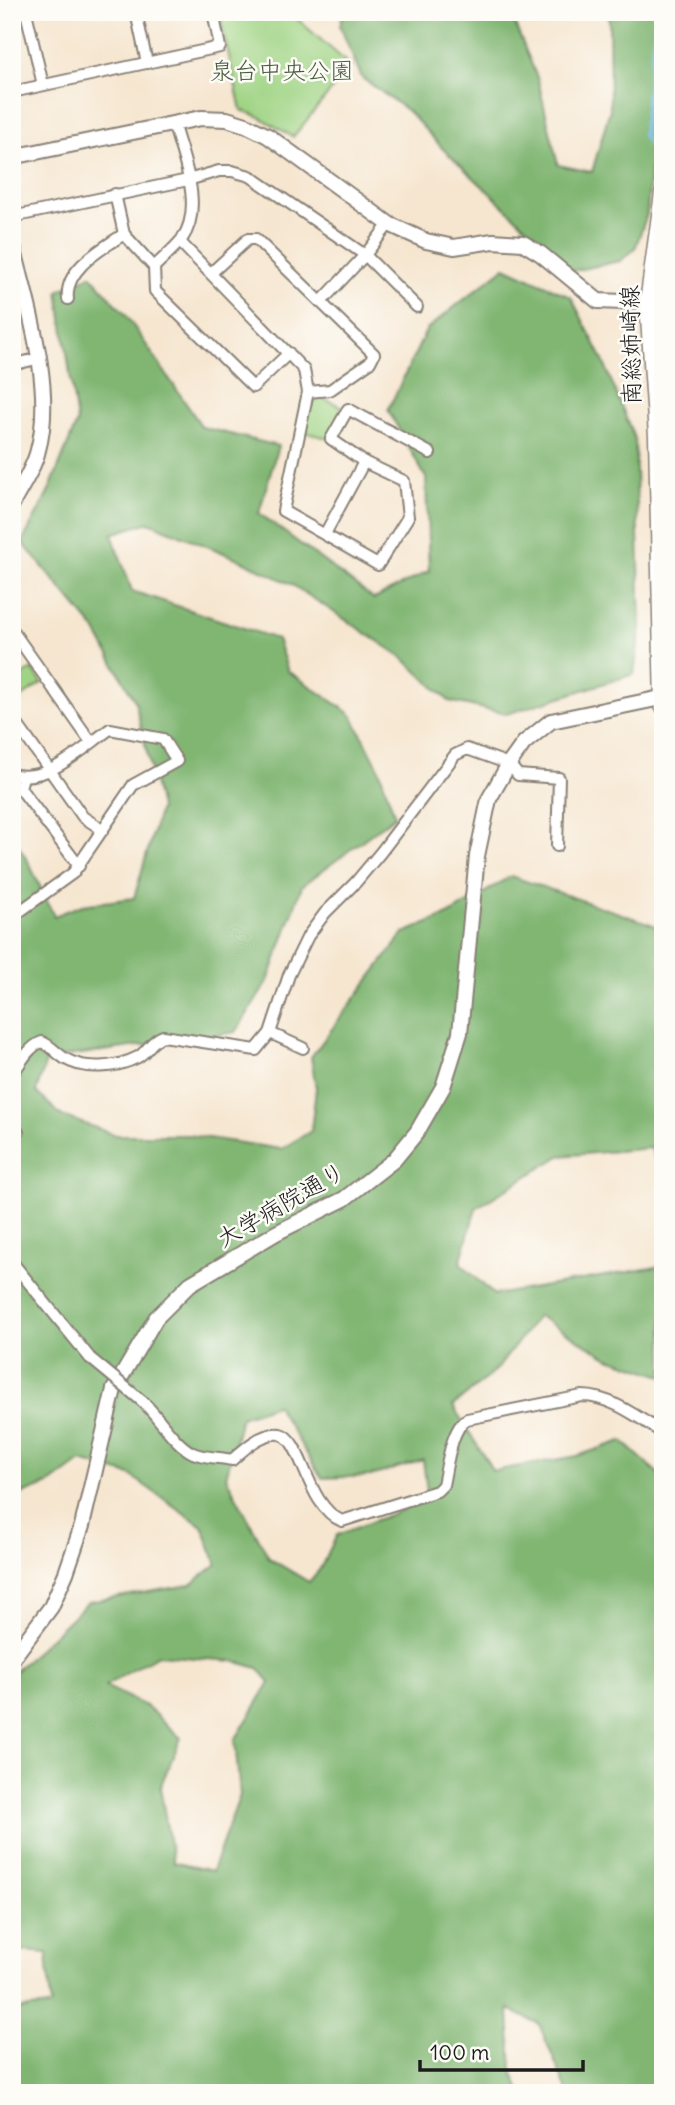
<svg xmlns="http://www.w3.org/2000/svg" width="675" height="2105" font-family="Delius,'Klee One',sans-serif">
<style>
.green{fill:#a0d485;stroke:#5e7850;stroke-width:2}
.forest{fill:#80b672;stroke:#4e6947;stroke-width:2;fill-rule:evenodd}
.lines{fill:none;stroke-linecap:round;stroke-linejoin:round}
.stream{stroke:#7cbff2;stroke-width:3.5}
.minor-casing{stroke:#898176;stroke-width:14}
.tertiary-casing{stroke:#898176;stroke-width:18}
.secondary-casing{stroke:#898176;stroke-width:19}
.minor{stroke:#fff;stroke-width:10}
.tertiary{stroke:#fff;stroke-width:14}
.secondary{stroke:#fff;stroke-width:16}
.minor-bridge-casing{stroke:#898176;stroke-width:14;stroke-linecap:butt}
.minor-bridge{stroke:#fff;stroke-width:10}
.labels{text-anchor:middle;stroke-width:5;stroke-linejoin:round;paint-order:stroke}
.park-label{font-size:24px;fill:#4a5c41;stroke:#fdfcf7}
.street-label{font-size:24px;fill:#1c1c1c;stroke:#fdfcf7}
</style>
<rect width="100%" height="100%" fill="#fdfcf7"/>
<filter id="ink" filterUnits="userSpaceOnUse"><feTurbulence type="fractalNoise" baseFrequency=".0143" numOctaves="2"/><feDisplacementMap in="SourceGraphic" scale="14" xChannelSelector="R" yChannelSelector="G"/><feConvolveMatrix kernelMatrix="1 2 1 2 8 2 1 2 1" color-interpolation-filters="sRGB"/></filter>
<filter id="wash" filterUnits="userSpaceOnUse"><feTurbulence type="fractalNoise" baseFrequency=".00686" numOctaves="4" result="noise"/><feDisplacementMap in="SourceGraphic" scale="28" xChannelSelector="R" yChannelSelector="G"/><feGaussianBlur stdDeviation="1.57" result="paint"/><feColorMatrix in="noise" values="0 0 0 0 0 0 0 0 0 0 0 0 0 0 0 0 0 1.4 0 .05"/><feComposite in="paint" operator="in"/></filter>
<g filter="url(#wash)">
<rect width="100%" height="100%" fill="#f6e6d0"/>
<g class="green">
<path d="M 219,12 L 298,12 L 295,17 L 351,66 L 293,137 L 258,116 L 241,110 Z"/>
<path d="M 308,392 L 348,409 L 331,439 L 300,431 Z"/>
<path d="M 32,669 L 42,683 L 12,704 L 12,682 Z"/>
</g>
<g class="forest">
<path d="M 343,12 L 510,12 L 538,80 L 558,165 L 592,172 L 610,109 L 609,12 L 663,12 L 647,214 L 635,249 L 620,261 L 573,271 L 444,150 L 408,111 L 362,78 L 340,26 Z"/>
<path d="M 505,267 L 571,297 L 602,358 L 635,440 L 641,626 L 634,674 L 507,714 L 449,701 L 402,657 L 291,584 L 236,558 L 149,522 L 112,534 L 132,591 L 277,639 L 288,671 L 351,714 L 378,766 L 395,816 L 302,886 L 268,981 L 236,1032 L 47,1059 L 36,1092 L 62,1116 L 116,1135 L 188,1135 L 281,1149 L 311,1131 L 316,1088 L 311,1057 L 404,933 L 448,915 L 511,876 L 654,925 L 663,938 L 663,1175 L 651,1148 L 560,1156 L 476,1208 L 460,1263 L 494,1295 L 663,1266 L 663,1376 L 609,1358 L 538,1316 L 497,1369 L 453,1406 L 493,1471 L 577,1456 L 622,1441 L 663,1478 L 663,2093 L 568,2093 L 539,2024 L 509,2009 L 512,2070 L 521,2093 L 12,2093 L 12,2015 L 21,2009 L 51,2006 L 47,1953 L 12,1950 L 12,1674 L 88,1602 L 190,1585 L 217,1564 L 202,1526 L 130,1475 L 81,1461 L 51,1483 L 12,1498 L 12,1271 L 16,1267 L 12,1260 L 12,836 L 28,861 L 54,916 L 82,905 L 134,898 L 160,808 L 135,701 L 94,628 L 22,542 L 48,493 L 77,422 L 58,291 L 91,275 L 126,315 L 202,427 L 278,446 L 259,513 L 374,599 L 429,571 L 426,478 L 388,410 L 427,329 ZM 276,1405 L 322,1478 L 371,1476 L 423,1460 L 428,1500 L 337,1535 L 320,1569 L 309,1582 L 269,1558 L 226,1477 L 241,1417 ZM 158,1655 L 233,1661 L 258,1668 L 270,1682 L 235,1740 L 240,1795 L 212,1871 L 173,1862 L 160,1787 L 181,1738 L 146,1706 L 105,1686 Z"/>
</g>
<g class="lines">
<path class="stream" d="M 657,12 L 643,136 L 651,146 L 663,151"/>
</g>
</g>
<g filter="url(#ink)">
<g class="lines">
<g class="minor-casing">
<g id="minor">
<path d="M 26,12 L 43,85"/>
<path d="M 136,12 L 147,63"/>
<path d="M 12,92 L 220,47 L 213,12"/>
<path d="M 115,194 L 124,234 L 154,267 L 155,291 L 253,387 L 289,353"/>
<path d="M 12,217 L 188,180 L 219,171 L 232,171 L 250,176 L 365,255 L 417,307"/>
<path d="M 180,242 L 304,370 L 308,392 L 283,511 L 378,565 L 408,517 L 404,481 L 364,462 L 331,439 L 348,409 L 430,453"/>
<path d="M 154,267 C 163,258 174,249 182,239 C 205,206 182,157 173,122"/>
<path d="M 211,273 L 248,239 L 256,239 L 374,354 L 370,362 L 330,390 L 308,392"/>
<path d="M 68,299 C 64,269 102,249 124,234"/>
<path d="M 321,302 L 365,255 L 389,224"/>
<path d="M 12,365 L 40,358"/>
<path d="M 325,534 L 364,462"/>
<path d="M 12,630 L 91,742"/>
<path d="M 12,717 L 83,817 L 103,830"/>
<path d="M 12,774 C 48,784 83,748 110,729 L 163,739 L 177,761 L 133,785 L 73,873 L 12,917"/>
<path d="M 23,777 L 20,788 L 79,866"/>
<path d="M 270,1033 L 303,1048"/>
<path d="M 12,1075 C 20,1064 28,1047 42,1042 C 50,1045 56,1053 64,1058 C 84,1071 117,1068 138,1057 C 148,1051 151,1040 163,1036 L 256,1050 L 270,1033 L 289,975 L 308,936 L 325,913 L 356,882 L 381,852 L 455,755 L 467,749 L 509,764 L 518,775 L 559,778 L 557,846"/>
<path d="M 12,1124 L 18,1132 L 12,1139"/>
<path d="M 12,1262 L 90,1358"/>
<path d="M 142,1401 C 158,1415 174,1444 193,1453 C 204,1458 220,1457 232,1460 C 243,1450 263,1431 280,1434 C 303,1439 306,1506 342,1521 L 437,1491 L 443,1485 C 447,1467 451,1428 467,1419 L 582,1396 C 611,1396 639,1418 663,1433"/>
</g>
</g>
<g class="tertiary-casing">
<g id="tertiary">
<path d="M 12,157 L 201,118 L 227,119 L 246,125 L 268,136 L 389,224 L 426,241 L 454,247 L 493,241 L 523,243 L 541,254 L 598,301 L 648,303"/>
<path d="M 12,242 C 27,304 55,388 38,450 C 34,468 21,487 12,504"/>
<path d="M 12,1659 L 51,1607 L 66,1573 L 82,1526 L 114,1389 L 156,1318 L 190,1284 L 276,1233 L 344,1199 L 394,1160 L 417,1132 L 443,1087 L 460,1033 L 477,856 L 489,799 L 509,764 L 524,743 L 551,721 L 661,698"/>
</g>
</g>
<g class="secondary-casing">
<path id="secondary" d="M 663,193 L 648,303 L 657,436 L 663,706"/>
</g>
<use href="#minor" class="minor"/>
<use href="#tertiary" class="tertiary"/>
<use href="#secondary" class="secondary"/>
<g class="minor-bridge-casing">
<path id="minor-bridge" d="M 90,1358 L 142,1401"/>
</g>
<use href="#minor-bridge" class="minor-bridge"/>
</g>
</g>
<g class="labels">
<g class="park-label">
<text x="282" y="79">泉台中央公園</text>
</g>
<g class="street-label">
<text transform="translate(631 345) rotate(-91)" y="8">南総姉崎線</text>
<text transform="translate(281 1205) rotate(-30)" y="8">大学病院通り</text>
</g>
</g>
<rect width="675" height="2105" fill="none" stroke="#fdfcf7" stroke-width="42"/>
<path d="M420 2060v10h163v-10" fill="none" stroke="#1c1c1c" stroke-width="3.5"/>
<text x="430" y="2060" font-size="21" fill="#1c1c1c" stroke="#fdfcf7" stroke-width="5" paint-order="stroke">100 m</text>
</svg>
